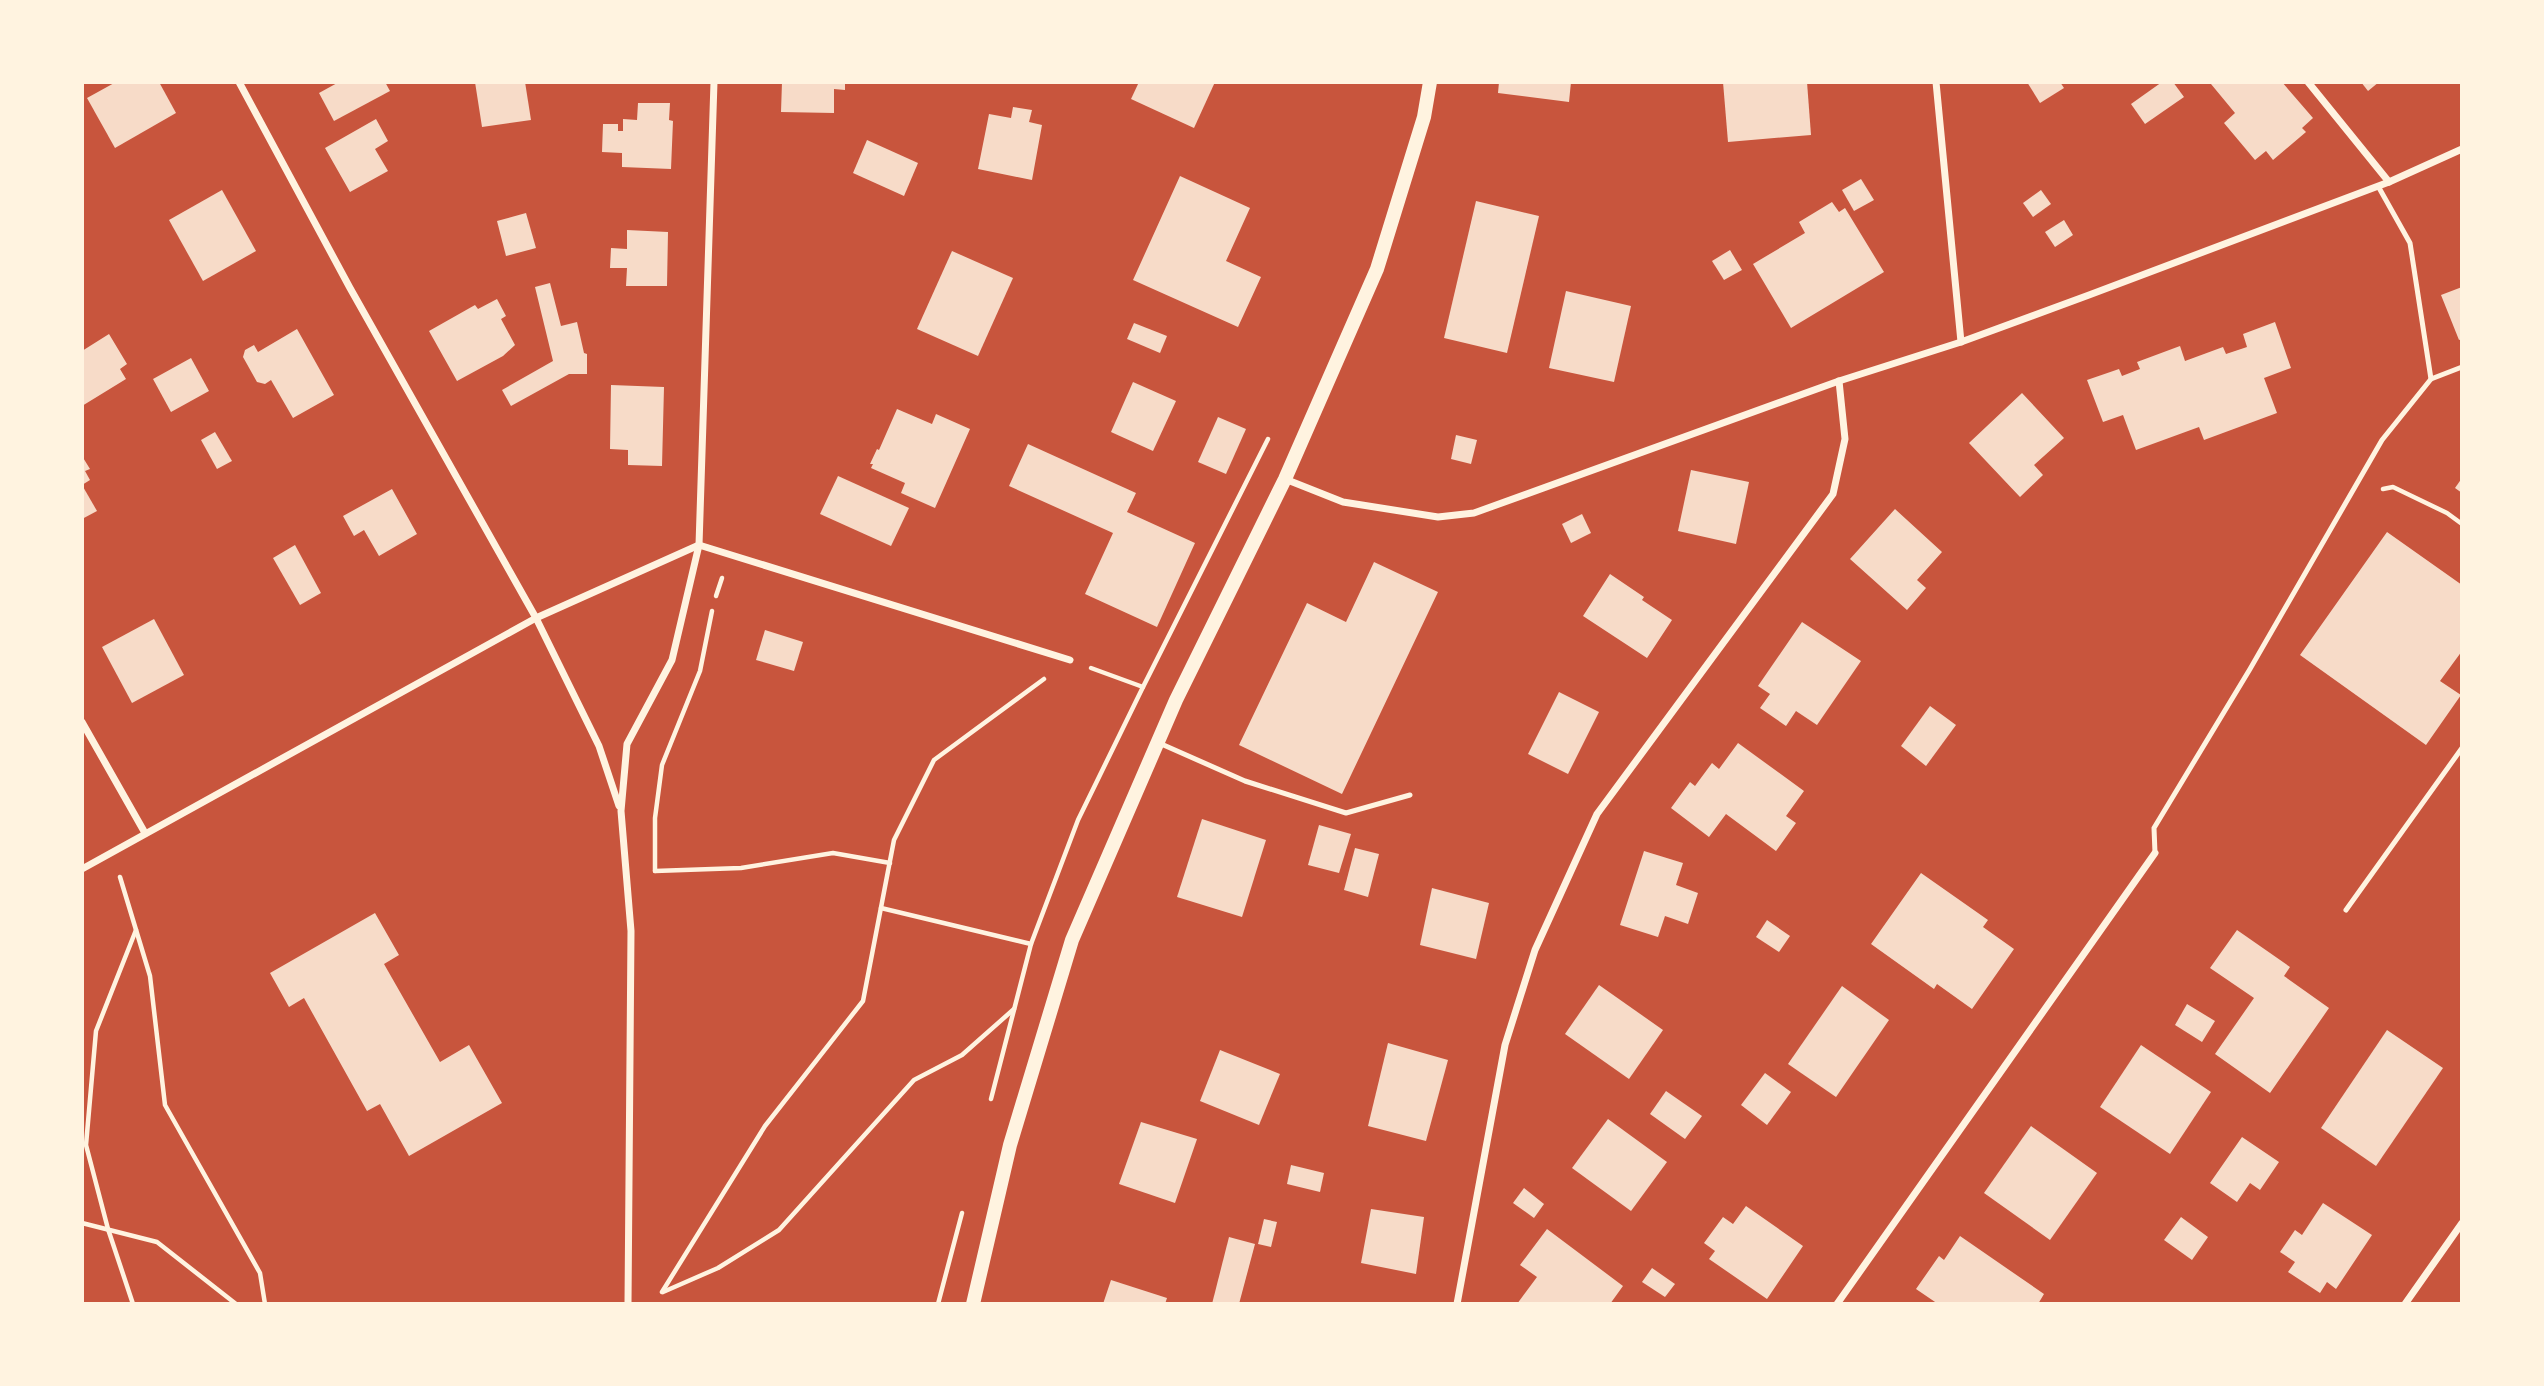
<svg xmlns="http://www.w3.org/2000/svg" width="2544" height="1386" font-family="'Source Sans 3',sans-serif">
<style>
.building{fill:#f7dbc8}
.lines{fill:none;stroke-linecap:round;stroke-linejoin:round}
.path{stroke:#fff3e0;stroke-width:4.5}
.service{stroke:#fff3e0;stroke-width:5}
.minor{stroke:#fff3e0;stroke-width:7}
.secondary{stroke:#fff3e0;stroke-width:14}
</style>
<rect width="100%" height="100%" fill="#c8553d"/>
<g class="building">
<path d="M 116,82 L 159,82 L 176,113 L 115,148 L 87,98 Z"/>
<path d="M 339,82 L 385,82 L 390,91 L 334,121 L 319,93 Z"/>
<path d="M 475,82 L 525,82 L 531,120 L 482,127 Z"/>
<path d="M 782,82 L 845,82 L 845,90 L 834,89 L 834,113 L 781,112 Z"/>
<path d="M 1139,82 L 1215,82 L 1194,128 L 1131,99 Z"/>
<path d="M 1499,82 L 1571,82 L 1569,102 L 1498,93 Z"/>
<path d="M 1723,82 L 1807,82 L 1811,135 L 1728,142 Z"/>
<path d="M 2027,82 L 2060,82 L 2064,88 L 2040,103 Z"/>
<path d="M 2162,82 L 2173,82 L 2184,97 L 2145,124 L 2131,104 Z"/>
<path d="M 2213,82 L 2282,82 L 2313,118 L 2302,128 L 2306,132 L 2273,160 L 2266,151 L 2255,160 L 2224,123 L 2235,113 L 2211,84 Z"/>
<path d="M 2361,82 L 2379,82 L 2368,91 Z"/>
<path d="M 638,103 L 670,103 L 669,120 L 673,121 L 671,169 L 622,167 L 622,153 L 602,152 L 603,124 L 618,124 L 618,131 L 623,131 L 623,119 L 637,120 Z"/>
<path d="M 1013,107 L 1032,110 L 1029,122 L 1042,125 L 1032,180 L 978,169 L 989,114 L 1011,118 Z"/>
<path d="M 376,119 L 388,141 L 375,149 L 388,171 L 350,192 L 325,148 Z"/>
<path d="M 867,140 L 918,163 L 904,196 L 853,173 Z"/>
<path d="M 1180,176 L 1250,208 L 1226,261 L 1261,277 L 1238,327 L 1133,280 Z"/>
<path d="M 1861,179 L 1874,200 L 1854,211 L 1842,190 Z"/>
<path d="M 222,190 L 256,251 L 203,281 L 169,220 Z"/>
<path d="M 2041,190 L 2051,204 L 2033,217 L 2023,203 Z"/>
<path d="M 1476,201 L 1539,216 L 1507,353 L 1444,338 Z"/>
<path d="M 1832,202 L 1839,212 L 1845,208 L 1884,272 L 1791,328 L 1753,264 L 1805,233 L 1799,222 Z"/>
<path d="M 526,213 L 536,248 L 506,256 L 497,221 Z"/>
<path d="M 2064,220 L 2073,235 L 2055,247 L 2045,232 Z"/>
<path d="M 627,230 L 668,232 L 667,286 L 626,286 L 627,268 L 610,268 L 611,248 L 627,249 Z"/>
<path d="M 1730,250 L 1742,270 L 1724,280 L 1712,261 Z"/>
<path d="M 952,251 L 1013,278 L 978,356 L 917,329 Z"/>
<path d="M 550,283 L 561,326 L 577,322 L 584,353 L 587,354 L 587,374 L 569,374 L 511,406 L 502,390 L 553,361 L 535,287 Z"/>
<path d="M 2462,287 L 2462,339 L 2459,340 L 2441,295 Z"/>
<path d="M 1566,291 L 1631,306 L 1614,382 L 1549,368 Z"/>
<path d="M 497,299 L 506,316 L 501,319 L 515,345 L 503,356 L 457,381 L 429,331 L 475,305 L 478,309 Z"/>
<path d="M 2275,322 L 2291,368 L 2264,378 L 2277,413 L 2204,440 L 2199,427 L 2136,450 L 2123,415 L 2103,422 L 2087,380 L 2119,369 L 2122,376 L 2140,369 L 2137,362 L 2180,346 L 2185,361 L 2223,347 L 2226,354 L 2247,347 L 2243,334 Z"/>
<path d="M 1134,323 L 1167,336 L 1160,353 L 1127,339 Z"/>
<path d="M 297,329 L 334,395 L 293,418 L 271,380 L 265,384 L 257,382 L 243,357 L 245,350 L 254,345 L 258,352 Z"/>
<path d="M 109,334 L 127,364 L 120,369 L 126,379 L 82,406 L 82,351 Z"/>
<path d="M 191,358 L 209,391 L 171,412 L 153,379 Z"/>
<path d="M 1133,382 L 1176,401 L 1153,451 L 1111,432 Z"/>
<path d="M 611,385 L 664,387 L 662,466 L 628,465 L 628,450 L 610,449 Z"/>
<path d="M 2022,393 L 2064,438 L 2034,465 L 2043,475 L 2020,497 L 1969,443 Z"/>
<path d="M 897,409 L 932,424 L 936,414 L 970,429 L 935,508 L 901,493 L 905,483 L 871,468 L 873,464 L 870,464 L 877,449 L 879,450 Z"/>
<path d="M 1218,417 L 1246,429 L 1226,474 L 1198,462 Z"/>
<path d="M 215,432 L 232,461 L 217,469 L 201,440 Z"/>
<path d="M 1456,435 L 1477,440 L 1471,464 L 1451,459 Z"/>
<path d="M 1028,444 L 1136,493 L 1127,512 L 1195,543 L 1157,627 L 1085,594 L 1113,533 L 1009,486 Z"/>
<path d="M 82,456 L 90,469 L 85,471 L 90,480 L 82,485 Z"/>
<path d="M 1691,470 L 1749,482 L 1736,544 L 1678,531 Z"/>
<path d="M 838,476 L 909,508 L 891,546 L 820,514 Z"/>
<path d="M 2462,478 L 2462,493 L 2455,488 Z"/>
<path d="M 82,485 L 97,511 L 82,519 Z"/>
<path d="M 392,489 L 417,534 L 379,556 L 364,530 L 354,536 L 343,516 Z"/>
<path d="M 1895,509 L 1942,552 L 1917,580 L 1926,588 L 1907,610 L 1850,559 Z"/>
<path d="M 1582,514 L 1591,533 L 1571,543 L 1562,524 Z"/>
<path d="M 2387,532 L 2462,585 L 2462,651 L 2440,681 L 2461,695 L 2426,745 L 2300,655 Z"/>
<path d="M 295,545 L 321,593 L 300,605 L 273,558 Z"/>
<path d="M 1374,562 L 1438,592 L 1342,794 L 1239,745 L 1307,603 L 1346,622 Z"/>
<path d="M 1610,574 L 1644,597 L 1642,600 L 1672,620 L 1647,658 L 1583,616 Z"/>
<path d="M 154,619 L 184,675 L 132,703 L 102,647 Z"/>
<path d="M 1802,622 L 1861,661 L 1817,725 L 1796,711 L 1786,726 L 1760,708 L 1770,694 L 1758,686 Z"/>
<path d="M 765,630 L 803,642 L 794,671 L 756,660 Z"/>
<path d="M 1559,692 L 1599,712 L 1568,774 L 1528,754 Z"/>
<path d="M 1930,706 L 1956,725 L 1926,766 L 1901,746 Z"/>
<path d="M 1738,743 L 1804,791 L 1786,816 L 1796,823 L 1776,851 L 1726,814 L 1709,837 L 1671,808 L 1690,782 L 1695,786 L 1712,763 L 1719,769 Z"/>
<path d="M 1202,819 L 1266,840 L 1242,917 L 1177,897 Z"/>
<path d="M 1319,825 L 1351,834 L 1339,873 L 1308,865 Z"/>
<path d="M 1355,848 L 1379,854 L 1368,897 L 1344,890 Z"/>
<path d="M 1644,851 L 1683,863 L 1676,885 L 1698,893 L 1688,924 L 1665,916 L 1658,937 L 1620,925 Z"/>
<path d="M 1921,873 L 1988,920 L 1983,927 L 2014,949 L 1972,1009 L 1937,984 L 1934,989 L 1871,944 Z"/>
<path d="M 1432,888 L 1489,903 L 1476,959 L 1420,945 Z"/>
<path d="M 375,913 L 399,955 L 384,964 L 440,1062 L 469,1045 L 502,1103 L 409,1156 L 380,1104 L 367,1111 L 304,998 L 289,1007 L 270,973 Z"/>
<path d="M 1767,920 L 1790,936 L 1779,952 L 1756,937 Z"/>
<path d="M 2237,930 L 2290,967 L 2284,976 L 2329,1008 L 2270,1093 L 2215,1054 L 2254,998 L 2210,968 Z"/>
<path d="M 1599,985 L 1663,1030 L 1629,1079 L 1565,1034 Z"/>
<path d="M 1842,986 L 1889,1020 L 1836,1097 L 1788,1064 Z"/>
<path d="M 2187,1004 L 2215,1021 L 2202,1042 L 2175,1025 Z"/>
<path d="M 2387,1030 L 2443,1068 L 2376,1166 L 2321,1128 Z"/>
<path d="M 1388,1043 L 1448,1060 L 1426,1141 L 1368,1126 Z"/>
<path d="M 2141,1045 L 2211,1092 L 2170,1154 L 2100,1107 Z"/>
<path d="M 1220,1050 L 1280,1074 L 1259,1125 L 1200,1101 Z"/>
<path d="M 1765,1073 L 1791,1092 L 1767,1125 L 1741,1105 Z"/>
<path d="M 1666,1091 L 1702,1116 L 1685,1139 L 1650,1114 Z"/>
<path d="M 1608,1119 L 1667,1162 L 1631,1211 L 1572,1168 Z"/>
<path d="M 1141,1122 L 1197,1139 L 1175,1203 L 1119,1184 Z"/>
<path d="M 2031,1126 L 2097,1173 L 2050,1240 L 1984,1193 Z"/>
<path d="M 2242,1137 L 2279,1162 L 2260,1190 L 2250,1183 L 2237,1202 L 2210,1183 Z"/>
<path d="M 1291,1165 L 1324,1173 L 1320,1192 L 1287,1184 Z"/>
<path d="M 1524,1188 L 1544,1204 L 1534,1218 L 1513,1203 Z"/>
<path d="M 2323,1203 L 2372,1235 L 2336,1289 L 2327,1282 L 2320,1293 L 2288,1272 L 2295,1262 L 2280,1252 L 2295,1230 L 2302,1235 Z"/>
<path d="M 1746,1206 L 1803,1246 L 1767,1299 L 1709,1259 L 1715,1251 L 1704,1243 L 1723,1217 L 1733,1224 Z"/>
<path d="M 1371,1209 L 1424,1217 L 1416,1274 L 1361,1263 Z"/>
<path d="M 2181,1217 L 2208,1237 L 2192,1260 L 2164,1240 Z"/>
<path d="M 1264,1219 L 1277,1222 L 1271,1247 L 1258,1244 Z"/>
<path d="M 1547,1229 L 1623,1286 L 1610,1304 L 1517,1304 L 1537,1277 L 1520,1265 Z"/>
<path d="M 1960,1236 L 2044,1294 L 2038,1304 L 1938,1304 L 1916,1289 L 1939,1256 L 1944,1260 Z"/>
<path d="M 1229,1237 L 1255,1244 L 1239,1304 L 1212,1304 Z"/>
<path d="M 1652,1268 L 1675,1284 L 1665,1297 L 1642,1282 Z"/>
<path d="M 1111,1280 L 1167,1298 L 1165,1304 L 1103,1304 Z"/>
</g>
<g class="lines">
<g class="path">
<path d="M 2383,489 L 2393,487 L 2447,513 L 2462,524"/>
<path d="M 716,596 L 722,578"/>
<path d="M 1091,668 L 1143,687"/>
<path d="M 655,871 L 655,818 L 662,765 L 700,671 L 712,611"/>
<path d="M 655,871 L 741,868 L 833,853 L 890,863"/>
<path d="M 120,877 L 150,976 L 165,1105 L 260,1273 L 265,1304"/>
<path d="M 881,908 L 1031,944"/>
<path d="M 991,1099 L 1031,944 L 1078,820 L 1143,687 L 1268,439"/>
<path d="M 82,1223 L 157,1242 L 236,1304"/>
<path d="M 662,1292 L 765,1126 L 863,1001 L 894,840 L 934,760 L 1044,679"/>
<path d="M 663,1292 L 718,1268 L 779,1230 L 914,1080 L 962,1055 L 1014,1009"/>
<path d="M 133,1304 L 108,1229 L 86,1145 L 96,1031 L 136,930"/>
<path d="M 938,1304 L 962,1213"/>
</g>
<g class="service">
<path d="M 2431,379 L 2462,367"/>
<path d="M 1159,743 L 1245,781 L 1346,813 L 1410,795"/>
<path d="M 2155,853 L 2154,828 L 2250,669 L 2382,440 L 2431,379 L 2410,243 L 2378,186"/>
<path d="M 2346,910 L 2462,748"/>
</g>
<g class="minor">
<path d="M 239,82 L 350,288 L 536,618 L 599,746 L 619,806"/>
<path d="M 1936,82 L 1961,342"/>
<path d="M 2308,82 L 2389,182"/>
<path d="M 1285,479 L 1343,502 L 1438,517 L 1474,513 L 1839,381 L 1961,342 L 2089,295 L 2389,182 L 2462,149"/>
<path d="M 699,545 L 1070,660"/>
<path d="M 82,722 L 145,833"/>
<path d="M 82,869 L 536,618 L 699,545"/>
<path d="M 628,1304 L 631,931 L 621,811 L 627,744 L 672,660 L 699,545 L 714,82"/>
<path d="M 1457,1304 L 1505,1045 L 1535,950 L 1597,814 L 1833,494 L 1845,439 L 1839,381"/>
<path d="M 1837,1304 L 2155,853"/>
<path d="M 2405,1304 L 2462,1223"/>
</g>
<path class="secondary" d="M 973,1304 L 1010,1145 L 1072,940 L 1176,700 L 1285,479 L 1377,269 L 1424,117 L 1430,82"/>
</g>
<rect width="2544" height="1386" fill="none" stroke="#fff3e0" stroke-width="168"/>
</svg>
